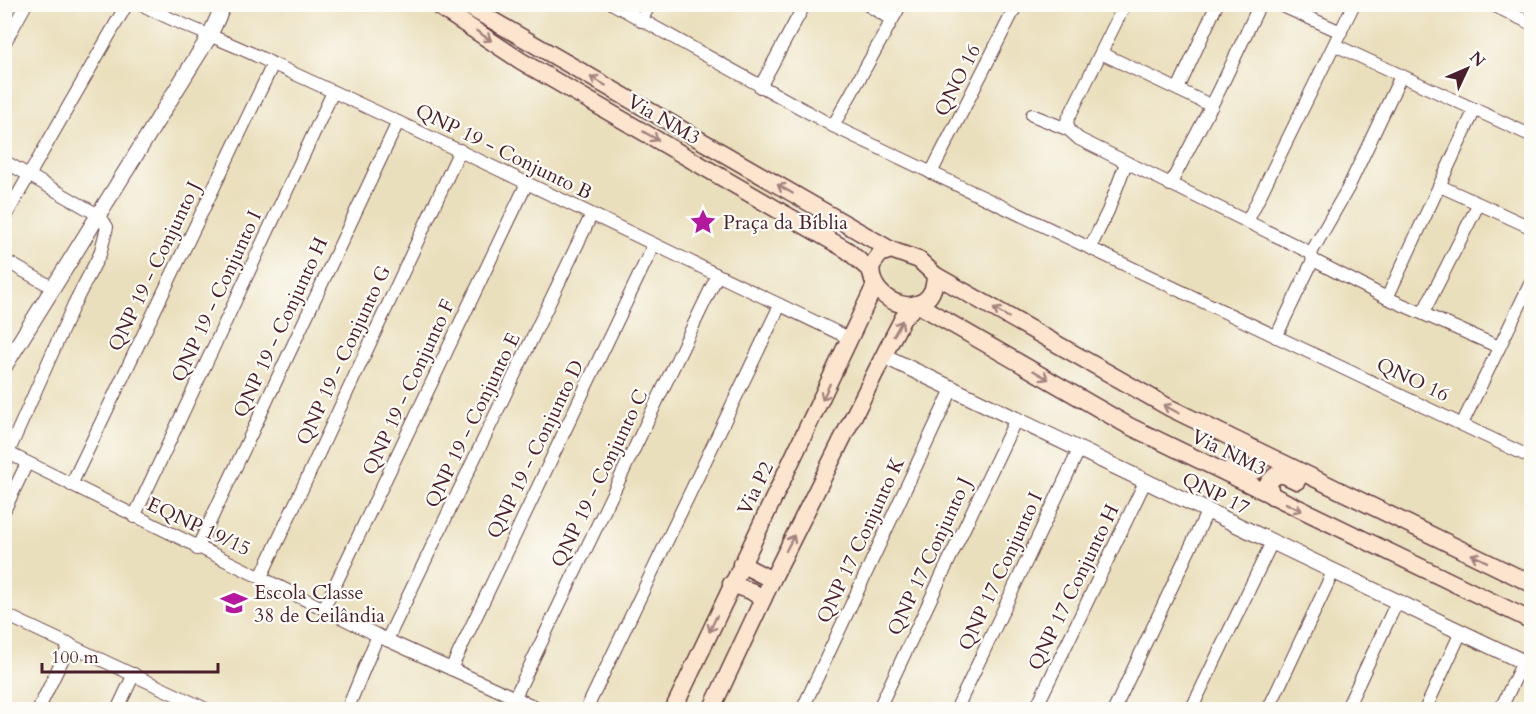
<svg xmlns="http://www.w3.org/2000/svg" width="1536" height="714" font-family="Cardo,serif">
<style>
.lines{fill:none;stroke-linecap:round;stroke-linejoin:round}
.minor-casing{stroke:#623c41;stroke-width:14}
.tertiary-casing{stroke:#623c41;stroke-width:17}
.secondary-casing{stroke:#623c41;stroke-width:19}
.minor{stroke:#fff;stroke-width:12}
.tertiary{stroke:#fff;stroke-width:15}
.secondary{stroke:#fce5cf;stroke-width:16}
.oneway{stroke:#a3827d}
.labels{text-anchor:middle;stroke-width:4.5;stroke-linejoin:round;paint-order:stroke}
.street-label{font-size:20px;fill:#4a1f2b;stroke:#fdfcf7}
.poi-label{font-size:20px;fill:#4a1f2b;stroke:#fdfcf7;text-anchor:start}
</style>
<rect width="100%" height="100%" fill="#fdfcf7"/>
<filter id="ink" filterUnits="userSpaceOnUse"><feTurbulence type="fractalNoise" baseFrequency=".0167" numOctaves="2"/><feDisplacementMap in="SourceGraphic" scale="12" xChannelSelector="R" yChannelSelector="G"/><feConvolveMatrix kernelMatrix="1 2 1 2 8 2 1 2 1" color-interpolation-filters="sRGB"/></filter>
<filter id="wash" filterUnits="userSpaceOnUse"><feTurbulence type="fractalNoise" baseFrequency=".008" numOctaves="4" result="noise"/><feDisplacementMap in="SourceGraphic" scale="24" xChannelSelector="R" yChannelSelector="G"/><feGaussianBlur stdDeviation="1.35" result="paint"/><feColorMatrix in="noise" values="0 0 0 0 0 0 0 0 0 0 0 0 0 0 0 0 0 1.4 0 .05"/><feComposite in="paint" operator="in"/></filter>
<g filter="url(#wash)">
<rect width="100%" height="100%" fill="#eadfbc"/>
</g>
<g filter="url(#ink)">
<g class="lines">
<g class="minor-casing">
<g id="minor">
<path d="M 141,4 C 184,28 230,41 273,64 C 467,152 658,247 851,339"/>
<path d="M 613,4 L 833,126 L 1532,458"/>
<path d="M 866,4 L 892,20"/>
<path d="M 1125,4 L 1067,121 L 1069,130 L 1079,139 L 1311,253"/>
<path d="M 1278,4 L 1341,32"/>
<path d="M 1491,4 L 1532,24"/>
<path d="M 641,21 L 650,4"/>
<path d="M 4,44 L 26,4"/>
<path d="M 1335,45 L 1532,136"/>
<path d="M 1101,53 L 1212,106"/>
<path d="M 760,87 L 805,4"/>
<path d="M 1178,89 L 1217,4"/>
<path d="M 1032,115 L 1069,130"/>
<path d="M 833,126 L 901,4"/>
<path d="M 4,161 L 100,216 L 107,227 L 100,254 L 74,304 L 8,453"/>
<path d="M 931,173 L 1017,4"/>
<path d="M 1170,185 L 1219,91 L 1260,4"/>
<path d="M 1440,186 L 1532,228"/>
<path d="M 4,219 L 127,4"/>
<path d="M 1247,222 L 1354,4"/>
<path d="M 1090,248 L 1108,211 L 1126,163"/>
<path d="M 4,260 L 52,287"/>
<path d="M 1313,260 L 1387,298 L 1499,347"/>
<path d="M 1387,298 L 1475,109"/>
<path d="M 1423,313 L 1478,205"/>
<path d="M 1276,337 L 1313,260 L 1311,253 L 1348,188 L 1401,76"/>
<path d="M 1462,424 L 1532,280"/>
<path d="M 4,451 L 387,640 L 542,710"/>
<path d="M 71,485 L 273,64"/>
<path d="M 4,511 L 27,463"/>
<path d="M 134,517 L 333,92"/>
<path d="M 197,549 L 398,122"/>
<path d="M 261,577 L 460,150"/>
<path d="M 324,608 L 527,183"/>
<path d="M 4,614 L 208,710"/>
<path d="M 387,640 L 591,216"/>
<path d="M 451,669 L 653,246"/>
<path d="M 515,697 L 717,276"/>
<path d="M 38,710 L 70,644"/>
<path d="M 117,710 L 134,674"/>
<path d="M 347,710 L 378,635"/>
<path d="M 586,710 L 780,305"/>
<path d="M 802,710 L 953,387"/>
<path d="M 878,710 L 1016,419"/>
<path d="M 956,710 L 1079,450"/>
<path d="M 1035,710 L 1145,482"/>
<path d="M 1114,710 L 1207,512"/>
<path d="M 1191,710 L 1272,542"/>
<path d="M 1268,710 L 1333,572"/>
<path d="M 1346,710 L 1397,602"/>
<path d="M 1425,710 L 1461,632"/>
<path d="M 1500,710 L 1523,662"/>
</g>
</g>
<g class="tertiary-casing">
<g id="tertiary">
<path d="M 884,356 L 1532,666"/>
<path d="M 4,367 L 209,37 L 224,4"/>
</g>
</g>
<g class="secondary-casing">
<g id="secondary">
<path d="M 435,4 L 521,61 L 847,250 L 871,271"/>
<path d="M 464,4 L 891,250 L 919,260 L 935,275 C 935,327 865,304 872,265 L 880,254 L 891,250"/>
<path d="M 935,275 L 1170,408 L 1532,584"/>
<path d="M 1232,467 L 1245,474 L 1257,470 L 1259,456 L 1252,450"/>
<path d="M 1272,496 L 1268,483 L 1276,475 L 1284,475 L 1297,481"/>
<path d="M 741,564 L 772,580"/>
<path d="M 731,584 L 751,591 L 763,599"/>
<path d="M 673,710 L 875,285"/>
<path d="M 711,710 L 772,580 L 891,341 L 903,318 L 917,304 L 1129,426 L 1532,621"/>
</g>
</g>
<use href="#minor" class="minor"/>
<use href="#tertiary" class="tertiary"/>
<use href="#secondary" class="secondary"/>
</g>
<defs><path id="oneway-shaft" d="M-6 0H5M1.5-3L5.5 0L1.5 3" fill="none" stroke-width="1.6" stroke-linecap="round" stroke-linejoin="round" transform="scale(1.5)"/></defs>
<g class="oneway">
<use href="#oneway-shaft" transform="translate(484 36) rotate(33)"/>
<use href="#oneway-shaft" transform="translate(598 81) rotate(-150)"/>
<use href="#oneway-shaft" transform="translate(651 136) rotate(30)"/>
<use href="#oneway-shaft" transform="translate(785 189) rotate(-150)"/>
<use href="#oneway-shaft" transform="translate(1001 313) rotate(-150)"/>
<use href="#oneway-shaft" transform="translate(898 328) rotate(-61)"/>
<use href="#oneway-shaft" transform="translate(1041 375) rotate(30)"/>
<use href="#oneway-shaft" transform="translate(826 392) rotate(115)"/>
<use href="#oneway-shaft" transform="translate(1171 409) rotate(-152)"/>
<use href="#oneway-shaft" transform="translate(1294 507) rotate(26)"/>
<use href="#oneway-shaft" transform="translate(790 543) rotate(-63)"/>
<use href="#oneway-shaft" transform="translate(1479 558) rotate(-154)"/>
<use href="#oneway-shaft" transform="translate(713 624) rotate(115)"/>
</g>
</g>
<defs>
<g id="sight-bare" transform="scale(2.07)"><path d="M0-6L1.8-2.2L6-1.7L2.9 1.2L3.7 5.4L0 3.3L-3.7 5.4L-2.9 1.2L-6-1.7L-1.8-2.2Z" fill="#b5179e" stroke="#fdfcf7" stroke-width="2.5" paint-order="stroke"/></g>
<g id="school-bare" transform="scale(2.07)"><path d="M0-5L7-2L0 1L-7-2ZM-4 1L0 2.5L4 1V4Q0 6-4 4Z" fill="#b5179e" stroke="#fdfcf7" stroke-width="2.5" paint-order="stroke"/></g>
</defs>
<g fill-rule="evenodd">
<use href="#sight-bare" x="703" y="222"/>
<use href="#school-bare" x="234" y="603"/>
</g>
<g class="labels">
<g class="street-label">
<text transform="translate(957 80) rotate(-63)" y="7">QNO 16</text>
<text transform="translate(664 119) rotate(30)" y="7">Via NM3</text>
<text transform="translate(504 151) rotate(26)" y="7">QNP 19 - Conjunto B</text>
<text transform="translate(154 266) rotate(-64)" y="7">QNP 19 - Conjunto J</text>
<text transform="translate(216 296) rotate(-65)" y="7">QNP 19 - Conjunto I</text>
<text transform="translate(280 327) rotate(-65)" y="7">QNP 19 - Conjunto H</text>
<text transform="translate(343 355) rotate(-65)" y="7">QNP 19 - Conjunto G</text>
<text transform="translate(1413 379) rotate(25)" y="7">QNO 16</text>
<text transform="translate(408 387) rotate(-65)" y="7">QNP 19 - Conjunto F</text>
<text transform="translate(472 420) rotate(-64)" y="7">QNP 19 - Conjunto E</text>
<text transform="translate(535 449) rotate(-64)" y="7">QNP 19 - Conjunto D</text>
<text transform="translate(1229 452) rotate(26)" y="7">Via NM3</text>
<text transform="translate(599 478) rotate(-64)" y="7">QNP 19 - Conjunto C</text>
<text transform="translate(755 488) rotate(-64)" y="7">Via P2</text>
<text transform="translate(1216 493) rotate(26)" y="7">QNP 17</text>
<text transform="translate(199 526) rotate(25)" y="7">EQNP 19/15</text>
<text transform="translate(860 540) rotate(-65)" y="7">QNP 17 Conjunto K</text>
<text transform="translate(929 556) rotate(-65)" y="7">QNP 17 Conjunto J</text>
<text transform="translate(1000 571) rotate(-65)" y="7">QNP 17 Conjunto I</text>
<text transform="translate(1073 587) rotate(-64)" y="7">QNP 17 Conjunto H</text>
</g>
<g class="poi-label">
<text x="723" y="229">Praça da Bíblia</text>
<text x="254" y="599">Escola Classe<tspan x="254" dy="23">38 de Ceilândia</tspan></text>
</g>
</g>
<rect width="1536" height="714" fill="none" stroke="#fdfcf7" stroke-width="24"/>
<g transform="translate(1467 69) rotate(46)" stroke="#fdfcf7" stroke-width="4.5" paint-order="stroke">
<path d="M0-4.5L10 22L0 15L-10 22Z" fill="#4a1f2b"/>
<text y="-9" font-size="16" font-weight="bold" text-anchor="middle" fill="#4a1f2b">N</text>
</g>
<path d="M42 663v9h176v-9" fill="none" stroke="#4a1f2b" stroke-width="3"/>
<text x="51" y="663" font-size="18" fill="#4a1f2b" stroke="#fdfcf7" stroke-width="4.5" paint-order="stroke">100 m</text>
</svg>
